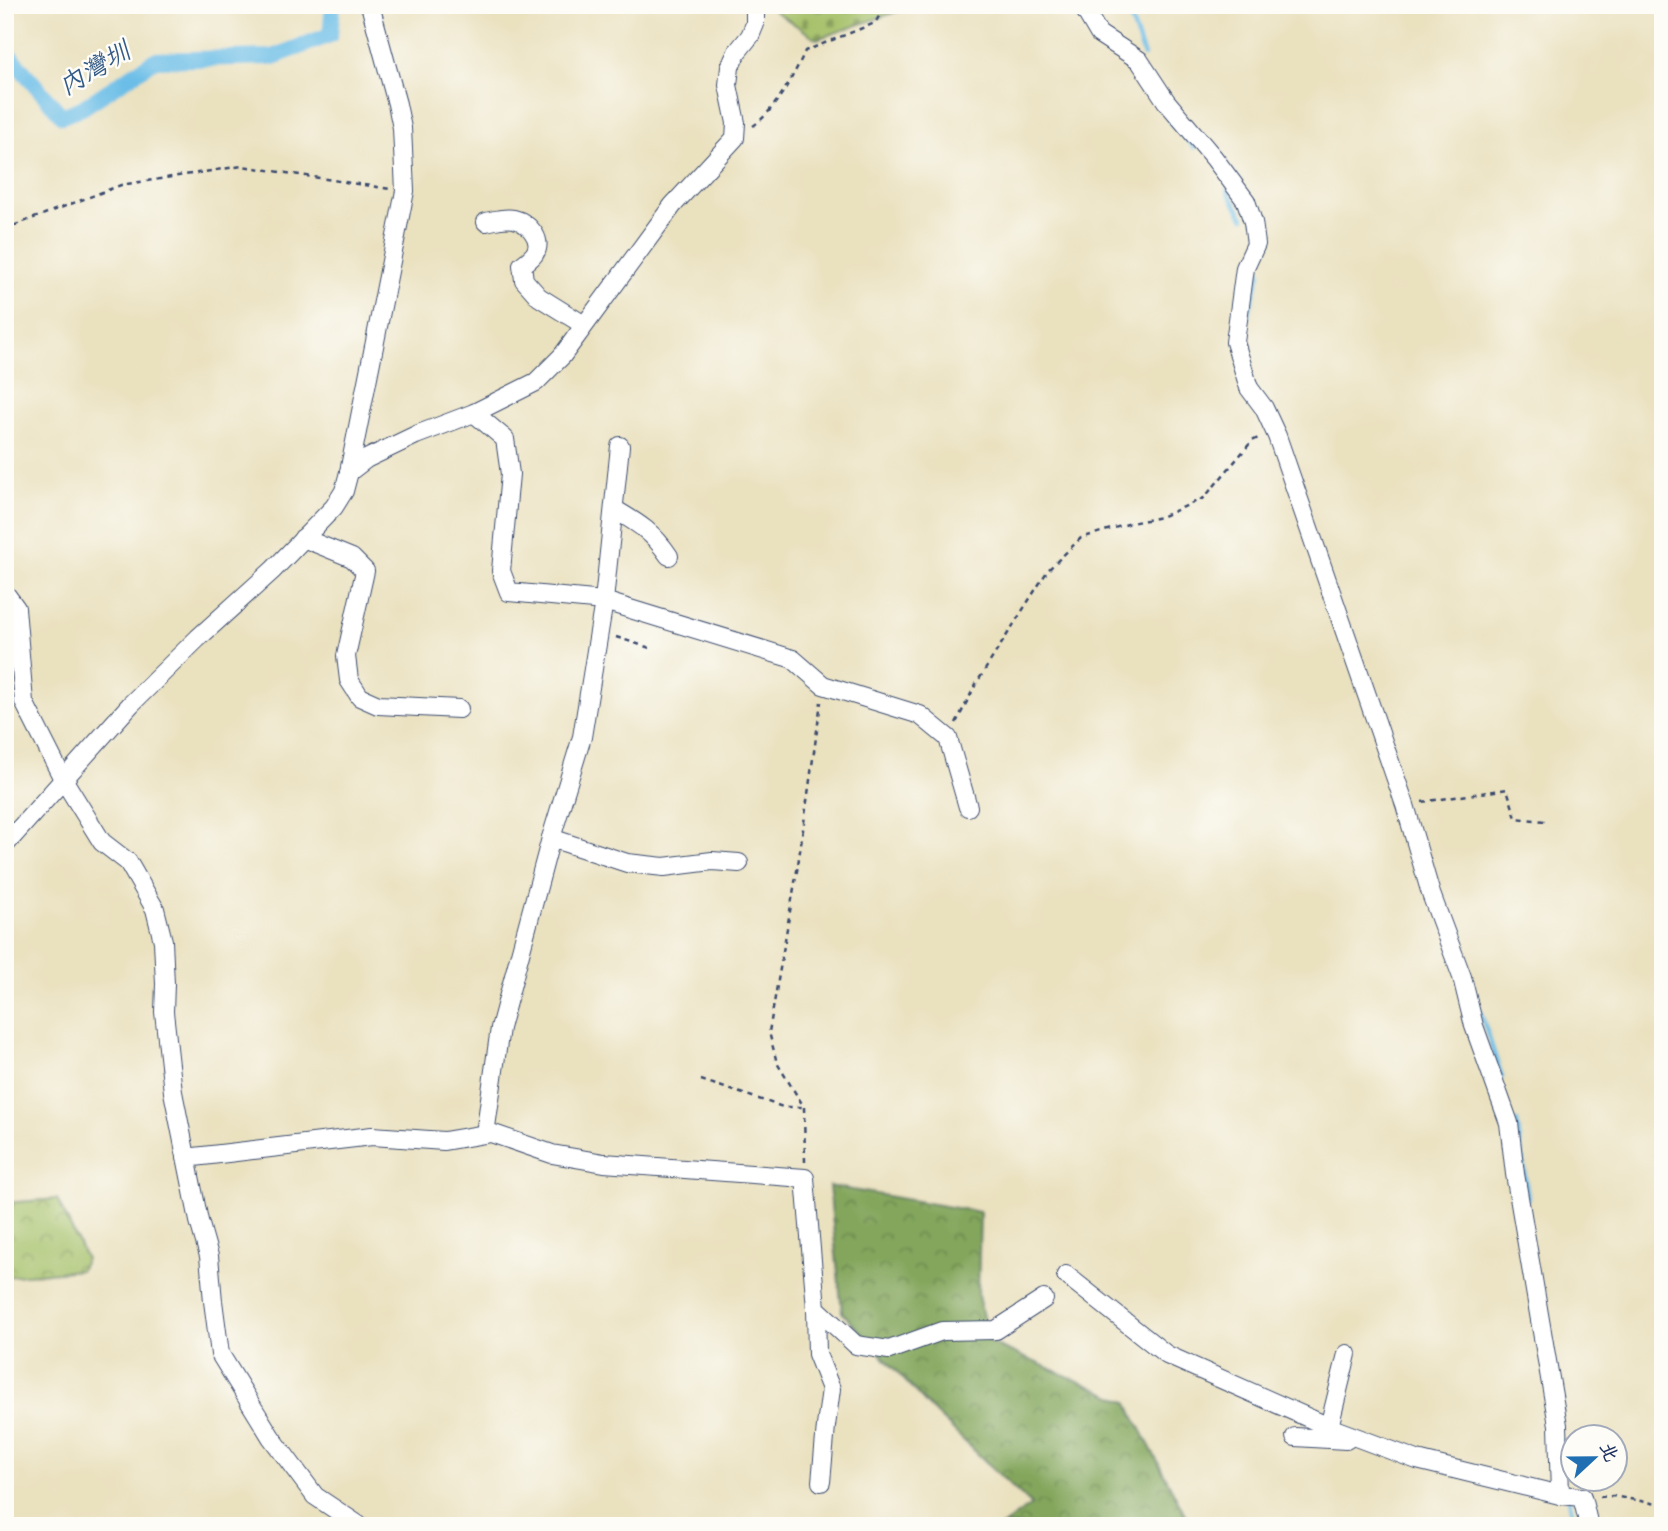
<svg xmlns="http://www.w3.org/2000/svg" width="1668" height="1531" font-family="Mali,'LXGW WenKai TC',sans-serif">
<style>
.forest{fill:url(#forest-crowns);stroke:#4f6a5d;stroke-width:2}
.cemetery{fill:url(#cemetery-stones);stroke:#607862;stroke-width:2}
.park{fill:url(#park-crowns);stroke:#607862;stroke-width:2}
.lines{fill:none;stroke-linecap:round;stroke-linejoin:round}
.stream{stroke:#6bbde7;stroke-width:4.5}
.canal{stroke:#6bbde7;stroke-width:16}
.minor-casing{stroke:#3a4a6d;stroke-width:20}
.path{stroke:#3a4a6d;stroke-width:2.5;stroke-dasharray:5 5;stroke-linecap:butt}
.minor{stroke:#fff;stroke-width:18}
.labels{text-anchor:middle;stroke-width:5;stroke-linejoin:round;paint-order:stroke}
.water-label{font-size:26px;font-style:italic;fill:#335a87;stroke:#fdfcf7}
</style>
<defs>
<pattern id="forest-crowns" width="20" height="18" patternUnits="userSpaceOnUse" patternTransform="scale(1.75)"><rect width="20" height="18" fill="#83a65c"/><path d="M2 6a3 3 0 1 1 6 0M12 15a3 3 0 1 1 6 0" fill="none" stroke="#6a884f"/></pattern>
<pattern id="cemetery-stones" width="16" height="16" patternUnits="userSpaceOnUse" patternTransform="scale(1.75)"><rect width="16" height="16" fill="#a4c067"/><path d="M2 7V4a2 2 0 0 1 4 0v3zM10 15v-3a2 2 0 0 1 4 0v3z" fill="#859c58"/></pattern>
<pattern id="park-crowns" width="20" height="18" patternUnits="userSpaceOnUse" patternTransform="scale(1.75)"><rect width="20" height="18" fill="#a4c067"/><path d="M2 6a3 3 0 1 1 6 0M12 15a3 3 0 1 1 6 0" fill="none" stroke="#859c58"/></pattern>
</defs>
<rect width="100%" height="100%" fill="#fdfcf7"/>
<filter id="ink" filterUnits="userSpaceOnUse"><feTurbulence type="fractalNoise" baseFrequency=".0143" numOctaves="2"/><feDisplacementMap in="SourceGraphic" scale="14" xChannelSelector="R" yChannelSelector="G"/><feConvolveMatrix kernelMatrix="1 2 1 2 8 2 1 2 1" color-interpolation-filters="sRGB"/></filter>
<filter id="wash" filterUnits="userSpaceOnUse"><feTurbulence type="fractalNoise" baseFrequency=".00686" numOctaves="4" result="noise"/><feDisplacementMap in="SourceGraphic" scale="28" xChannelSelector="R" yChannelSelector="G"/><feGaussianBlur stdDeviation="1.57" result="paint"/><feColorMatrix in="noise" values="0 0 0 0 0 0 0 0 0 0 0 0 0 0 0 0 0 1.4 0 .05"/><feComposite in="paint" operator="in"/></filter>
<g filter="url(#wash)">
<rect width="100%" height="100%" fill="#eae1bf"/>
<path class="forest" d="M 829,1186 L 980,1212 L 978,1296 L 989,1342 L 1127,1402 L 1191,1526 L 1002,1526 L 1031,1505 L 932,1410 L 842,1312 Z"/>
<path class="cemetery" d="M 770,5 L 907,5 L 902,10 L 817,39 L 773,10 Z"/>
<path class="park" d="M 57,1199 L 86,1259 L 80,1270 L 5,1277 L 5,1203 Z"/>
<g class="lines">
<g class="stream">
<path d="M 1126,5 L 1144,56"/>
<path d="M 1167,113 L 1170,121 L 1194,147"/>
<path d="M 1227,190 L 1244,218"/>
<path d="M 1247,319 L 1260,273 L 1256,257"/>
<path d="M 1478,1005 L 1502,1077"/>
<path d="M 1517,1122 L 1528,1199"/>
<path d="M 1569,1499 L 1575,1526"/>
</g>
<path class="canal" d="M 5,50 L 62,116 L 82,108 L 155,60 L 273,57 L 330,35 L 333,5"/>
</g>
</g>
<g filter="url(#ink)">
<g class="lines">
<g class="minor-casing">
<g id="minor">
<path d="M 1082,5 L 1099,34 L 1139,60 L 1166,101 L 1214,158 L 1246,201 L 1253,222 L 1256,244 L 1245,268 L 1235,342 L 1249,388 L 1264,408 L 1277,436 L 1405,805 L 1431,894 L 1462,977 L 1474,1026 L 1509,1123 L 1515,1174 L 1558,1425 L 1560,1495"/>
<path d="M 486,222 C 495,220 505,217 514,219 C 527,222 544,239 535,253 C 532,258 526,262 522,265 L 524,280 L 539,297 L 584,325"/>
<path d="M 474,413 L 505,439 L 510,474 L 501,571 L 509,592 L 604,601 L 793,659 L 823,685 L 920,715 L 948,738 L 968,807"/>
<path d="M 349,472 L 366,459 L 416,435 L 474,413 L 536,382 L 562,356 L 673,205 L 735,138 L 736,123 L 728,85 L 730,67 L 737,52 L 750,36 L 755,24 L 755,5"/>
<path d="M 614,509 C 639,524 652,531 669,556"/>
<path d="M 303,538 L 352,558 L 365,571 L 346,656 L 349,680 L 360,697 L 378,705 L 459,709"/>
<path d="M 5,593 L 16,608 L 24,702 L 63,779 L 102,842 L 128,862 L 155,909 L 163,941 L 165,984 L 164,1012 L 173,1092 L 199,1221 L 209,1256 L 213,1301 L 220,1354 L 271,1437 L 315,1496 L 360,1526"/>
<path d="M 551,838 L 627,863 L 664,867 L 712,861 L 739,863"/>
<path d="M 5,845 L 131,704 L 198,638 L 273,570 L 334,507 L 344,491 L 349,472 L 405,191 L 402,128 L 397,104 L 370,5"/>
<path d="M 485,1134 L 500,1028 L 551,838 L 582,737 L 604,601 L 620,446"/>
<path d="M 186,1158 L 372,1136 L 444,1141 L 491,1133 L 552,1154 L 604,1163 L 805,1178 L 816,1308 L 856,1345 L 889,1350 L 942,1331 L 996,1330 L 1044,1299"/>
<path d="M 1066,1275 L 1167,1355 L 1329,1427 L 1417,1460 L 1560,1495 L 1582,1497 L 1589,1526"/>
<path d="M 816,1308 L 817,1354 L 831,1389 L 826,1426 L 821,1482"/>
<path d="M 1329,1427 L 1347,1354"/>
<path d="M 1295,1437 L 1346,1440 L 1350,1437"/>
</g>
</g>
<g class="path">
<path d="M 753,126 C 774,112 795,74 805,51 L 875,23 L 886,5"/>
<path d="M 5,229 L 121,185 L 242,166 L 390,189"/>
<path d="M 616,637 L 650,648"/>
<path d="M 956,723 L 976,684 L 1048,570 L 1081,538 L 1131,523 L 1161,517 L 1204,498 L 1252,441 L 1260,437"/>
<path d="M 1422,802 L 1507,789 L 1516,818 L 1545,821"/>
<path d="M 701,1080 L 783,1107 L 804,1107"/>
<path d="M 805,1162 L 804,1107 L 777,1063 L 769,1032 L 798,865 L 821,702"/>
<path d="M 1600,1497 L 1613,1496 L 1663,1505"/>
</g>
<use href="#minor" class="minor"/>
</g>
</g>
<g class="labels">
<g class="water-label">
<text transform="translate(94 68) rotate(-31)" y="9">內灣圳</text>
</g>
</g>
<rect width="1668" height="1531" fill="none" stroke="#fdfcf7" stroke-width="28"/>
<g transform="translate(1594 1458) rotate(68)"><circle r="33" fill="#fdfcf7" stroke="#a3aaba" stroke-width="2"/>
<path d="M0-5L12 26L0 18L-12 26Z" fill="#1f6fb2"/>
<text y="-10" font-size="19" font-weight="bold" text-anchor="middle" fill="#1b2f5e">北</text>
</g>
</svg>
